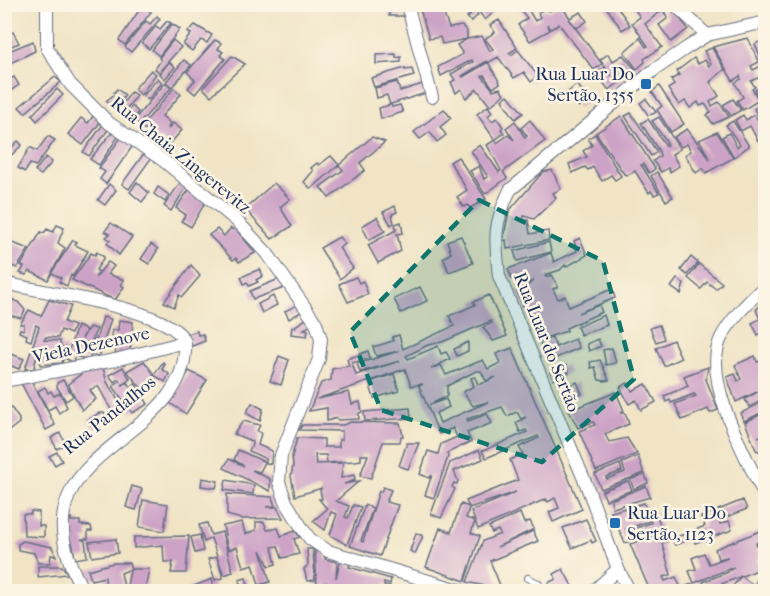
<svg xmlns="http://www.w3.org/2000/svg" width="770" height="596" font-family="'IM FELL French Canon',serif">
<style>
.building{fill:#cca2c6;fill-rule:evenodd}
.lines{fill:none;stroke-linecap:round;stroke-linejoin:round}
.lane-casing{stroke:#666e82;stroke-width:8}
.street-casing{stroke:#666e82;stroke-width:14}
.lane{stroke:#fff;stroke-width:6}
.street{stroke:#fff;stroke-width:12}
.marked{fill:#0f766e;fill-opacity:0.2;stroke:#0f766e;stroke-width:4.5;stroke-dasharray:12 8;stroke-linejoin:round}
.poi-dot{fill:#1f6fb2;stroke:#fcf5e5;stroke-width:2}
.labels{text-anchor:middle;stroke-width:5;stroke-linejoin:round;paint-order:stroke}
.poi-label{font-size:18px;fill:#1b2f5e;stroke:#fcf5e5;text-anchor:end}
.street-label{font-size:18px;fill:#1b2f5e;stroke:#fcf5e5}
</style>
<rect width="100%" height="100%" fill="#fcf5e5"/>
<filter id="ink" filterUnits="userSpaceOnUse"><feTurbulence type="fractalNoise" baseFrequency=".0167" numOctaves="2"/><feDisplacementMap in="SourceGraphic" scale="12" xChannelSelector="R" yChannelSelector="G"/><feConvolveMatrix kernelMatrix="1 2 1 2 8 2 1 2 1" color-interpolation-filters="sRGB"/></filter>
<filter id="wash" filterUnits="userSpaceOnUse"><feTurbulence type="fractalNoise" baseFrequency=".008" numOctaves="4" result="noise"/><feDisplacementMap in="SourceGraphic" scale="24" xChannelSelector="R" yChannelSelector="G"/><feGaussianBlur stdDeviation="1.35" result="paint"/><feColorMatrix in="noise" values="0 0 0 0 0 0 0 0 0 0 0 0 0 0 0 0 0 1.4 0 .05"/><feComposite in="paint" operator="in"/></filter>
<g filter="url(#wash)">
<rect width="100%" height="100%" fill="#f0e4c5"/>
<g id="blocks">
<g class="building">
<path d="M 390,4 L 394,4 L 395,8 L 405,8 L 405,16 L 389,16 Z"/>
<path d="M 429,4 L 432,13 L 432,8 L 440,4 L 449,28 L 462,26 L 467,31 L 467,39 L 482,36 L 490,51 L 493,49 L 485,39 L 495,32 L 490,25 L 499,20 L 517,48 L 509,53 L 511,55 L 518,50 L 538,76 L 531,82 L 524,72 L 514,78 L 498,57 L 488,63 L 487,61 L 462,76 L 463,77 L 488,62 L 500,83 L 493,88 L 484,75 L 482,76 L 493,90 L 500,88 L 504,94 L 500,98 L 490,106 L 477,89 L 466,98 L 461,89 L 456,93 L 451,82 L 455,80 L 451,74 L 473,62 L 472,60 L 441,76 L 438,67 L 463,54 L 457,45 L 467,39 L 442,44 L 440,37 L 429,39 L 419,6 Z"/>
<path d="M 457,4 L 470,4 L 478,15 L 471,22 L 467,17 L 470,16 Z"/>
<path d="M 473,4 L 487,4 L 493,13 L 485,20 Z"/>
<path d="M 516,4 L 525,4 L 535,21 L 540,17 L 538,13 L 544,9 L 550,11 L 560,4 L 570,18 L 581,12 L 587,21 L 577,28 L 569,19 L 602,64 L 594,70 L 559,24 L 551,29 L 547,24 L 550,30 L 530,41 L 518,25 L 527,18 Z"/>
<path d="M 604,4 L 615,4 L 630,25 L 622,30 Z"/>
<path d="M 631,4 L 643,4 L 648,12 L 645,4 L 657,4 L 661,11 L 645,24 L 662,47 L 644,59 L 645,62 L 637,69 L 624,52 L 640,38 L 646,47 L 648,46 L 632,23 L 640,17 Z"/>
<path d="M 142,6 L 151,12 L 125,45 L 119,40 Z"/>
<path d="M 671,7 L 688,29 L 671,42 L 659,25 L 668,18 L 664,12 Z"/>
<path d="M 157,16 L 160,19 L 131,52 L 125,47 L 146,21 L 150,24 Z"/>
<path d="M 167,21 L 171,23 L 149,49 L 142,43 L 156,26 L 160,29 Z"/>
<path d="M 172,24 L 180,29 L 159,56 L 152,50 Z"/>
<path d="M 195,25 L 212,35 L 207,43 L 201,40 L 192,51 L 183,44 L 191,34 L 187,32 Z"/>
<path d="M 13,32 L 19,43 L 4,49 L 4,36 Z"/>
<path d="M 748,38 L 759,62 L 751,66 L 753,70 L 761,66 L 764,75 L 751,81 L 755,87 L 752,89 L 759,100 L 743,110 L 737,101 L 743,97 L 735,83 L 741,79 L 740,76 L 733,81 L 713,47 Z"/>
<path d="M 173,40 L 181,47 L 159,72 L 155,69 L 161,60 L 159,58 Z"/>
<path d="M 215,40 L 221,43 L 218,49 L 223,52 L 220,55 L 225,59 L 195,94 L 188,88 L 195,80 L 187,72 Z"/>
<path d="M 763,40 L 765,46 L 765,67 L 755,44 Z"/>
<path d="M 33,41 L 35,51 L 4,66 L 4,53 Z"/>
<path d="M 712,48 L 725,69 L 710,82 L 719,96 L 710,102 L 712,106 L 719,102 L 729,117 L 713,124 L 707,115 L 711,112 L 705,104 L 700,106 L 698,102 L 690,108 L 685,101 L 679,105 L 668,89 L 674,85 L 671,80 L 679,75 L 677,71 L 694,58 L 698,64 L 705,60 L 709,66 L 711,64 L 704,51 Z"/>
<path d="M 396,54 L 396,58 L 401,57 L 401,62 L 376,64 L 376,55 Z"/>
<path d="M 608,54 L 613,61 L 623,55 L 636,70 L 609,90 L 596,74 L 604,68 L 612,76 L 600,60 Z"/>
<path d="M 232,56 L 245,64 L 211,96 L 203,88 Z"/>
<path d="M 184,60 L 191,65 L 172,87 L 166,82 Z"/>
<path d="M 169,62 L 175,67 L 165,79 L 160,74 Z"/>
<path d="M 405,68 L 405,70 L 412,69 L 414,76 L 374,87 L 371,78 Z"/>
<path d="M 151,70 L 156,74 L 141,95 L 134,89 Z"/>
<path d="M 14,77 L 19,85 L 4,95 L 4,83 Z"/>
<path d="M 55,77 L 61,82 L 25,113 L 19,107 Z"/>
<path d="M 158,78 L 162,83 L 148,100 L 143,96 Z"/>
<path d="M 397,82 L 400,91 L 426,83 L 429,92 L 391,104 L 392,107 L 400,105 L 403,112 L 381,119 L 379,108 L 390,105 L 387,95 L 377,98 L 375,88 Z"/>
<path d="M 165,83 L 171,88 L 139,124 L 134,120 Z"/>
<path d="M 577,84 L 589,100 L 579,107 L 568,92 Z"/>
<path d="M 765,85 L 765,98 L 761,101 L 755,90 Z"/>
<path d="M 659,86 L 684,124 L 671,132 L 657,110 L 662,106 L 652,92 Z"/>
<path d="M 174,88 L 181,94 L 162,116 L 170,123 L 168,129 L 173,123 L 182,130 L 169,145 L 141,127 Z"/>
<path d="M 57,89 L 63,95 L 37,121 L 32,115 Z"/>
<path d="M 117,89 L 125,95 L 121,101 L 124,102 L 131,92 L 137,96 L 122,114 L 116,108 L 120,102 L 115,108 L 106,101 L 116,93 L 114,92 Z"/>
<path d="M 508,95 L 523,113 L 515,119 L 502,100 Z"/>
<path d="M 646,99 L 656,112 L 653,114 L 648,115 L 640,103 Z"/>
<path d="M 733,99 L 741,110 L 731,116 L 723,105 Z"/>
<path d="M 765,102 L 765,130 L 763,132 L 765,137 L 758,141 L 750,126 L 741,131 L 735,120 L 743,115 L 746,120 L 754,115 L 757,119 L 759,118 L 754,109 Z"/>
<path d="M 132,106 L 138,112 L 131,121 L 125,115 Z"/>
<path d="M 488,106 L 492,112 L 488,116 L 492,121 L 497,118 L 503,127 L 501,129 L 504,133 L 495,140 L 497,143 L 508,135 L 514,140 L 506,128 L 515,121 L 525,138 L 527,136 L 521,128 L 530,120 L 545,141 L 503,172 L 507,178 L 485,194 L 470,171 L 479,166 L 484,179 L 488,177 L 471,151 L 480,145 L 499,172 L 501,170 L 487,145 L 495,140 L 477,114 Z"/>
<path d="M 444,109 L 451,118 L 440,127 L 446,135 L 437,142 L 430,132 L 420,139 L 414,132 Z"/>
<path d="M 631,113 L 657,152 L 651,156 L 625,116 Z"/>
<path d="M 94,115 L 101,121 L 83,145 L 68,134 L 81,118 L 88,123 Z"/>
<path d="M 621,116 L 655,169 L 649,173 L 643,164 L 641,165 L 659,193 L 654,195 L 651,191 L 649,193 L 635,171 L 628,175 L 624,174 L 596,133 Z"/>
<path d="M 659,117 L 680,149 L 672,154 L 679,166 L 670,172 L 668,168 L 661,172 L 653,161 L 660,156 L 659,151 L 641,123 L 648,119 L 666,146 L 668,144 L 652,121 Z"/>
<path d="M 733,121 L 749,146 L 734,157 L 722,137 L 729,133 L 737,147 L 740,145 L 726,125 Z"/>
<path d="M 104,123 L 110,127 L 89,156 L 83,152 Z"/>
<path d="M 687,129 L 710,159 L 699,140 L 717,132 L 733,158 L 706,173 L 703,168 L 696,173 L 685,155 L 691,151 L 687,144 L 681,147 L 674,137 Z"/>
<path d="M 114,130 L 120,134 L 99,165 L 90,159 Z"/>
<path d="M 595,134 L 621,176 L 615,180 L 611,175 L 602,181 L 593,167 L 588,170 L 585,167 L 572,173 L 569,164 L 587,157 L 583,151 L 592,145 L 588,139 Z"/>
<path d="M 48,136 L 55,140 L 36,166 L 30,164 L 25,172 L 18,168 L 30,147 L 37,151 Z"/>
<path d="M 122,136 L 134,144 L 106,184 L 100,179 L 105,172 L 99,168 Z"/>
<path d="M 372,137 L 385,142 L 360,163 L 365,170 L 329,198 L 320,187 L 343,170 L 339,165 L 311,189 L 304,182 L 313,171 L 311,168 L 317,163 L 319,165 L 331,156 L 339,165 Z"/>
<path d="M 18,141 L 22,145 L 4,162 L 4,155 Z"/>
<path d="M 145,152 L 152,157 L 129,189 L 122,184 Z"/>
<path d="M 46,157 L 52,162 L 41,175 L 35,171 Z"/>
<path d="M 458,157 L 486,199 L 470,208 L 468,205 L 464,207 L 457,197 L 467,190 L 450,162 Z"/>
<path d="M 552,170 L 561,189 L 553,193 L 556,198 L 534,219 L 524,216 L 523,220 L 528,220 L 530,234 L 548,231 L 549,240 L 507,249 L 506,240 L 503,241 L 509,211 L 543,172 Z"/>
<path d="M 657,172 L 673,197 L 666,201 L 651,176 Z"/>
<path d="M 182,180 L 188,185 L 171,211 L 164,206 Z"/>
<path d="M 137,182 L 149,193 L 142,202 L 130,192 Z"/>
<path d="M 274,183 L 290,199 L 280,207 L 292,226 L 272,239 L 245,209 Z"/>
<path d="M 109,184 L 116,190 L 105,205 L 98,200 Z"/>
<path d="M 158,187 L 169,195 L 165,202 L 154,194 Z"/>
<path d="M 191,187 L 206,201 L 191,227 L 181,221 L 186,215 L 176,208 Z"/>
<path d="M 395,206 L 397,212 L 392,214 L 394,223 L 391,225 L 383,212 Z"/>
<path d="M 377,217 L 385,231 L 369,240 L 362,226 Z"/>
<path d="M 401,222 L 403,233 L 397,234 L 401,251 L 378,263 L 368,245 L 396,230 L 395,224 Z"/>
<path d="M 111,223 L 132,237 L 119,255 L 107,243 L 110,240 L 106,237 L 110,234 L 105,231 Z"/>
<path d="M 57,225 L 64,228 L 58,243 L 65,248 L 52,272 L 73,240 L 77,242 L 75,245 L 88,251 L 73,276 L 71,275 L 67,286 L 59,282 L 61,278 L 52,273 L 48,280 L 29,271 L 26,275 L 20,273 L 24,267 L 21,265 L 41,232 L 44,233 L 47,229 L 53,232 Z"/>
<path d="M 231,228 L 233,230 L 235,228 L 254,251 L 260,250 L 239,262 L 236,258 L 233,260 L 209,235 L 217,229 L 224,236 Z"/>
<path d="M 461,236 L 473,263 L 449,272 L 443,258 L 451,253 L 447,241 Z"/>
<path d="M 339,237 L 345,244 L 339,248 L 353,268 L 340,279 L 320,248 Z"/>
<path d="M 580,238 L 587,255 L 566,267 L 565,265 L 560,270 L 545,275 L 546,277 L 552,275 L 558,287 L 553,289 L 558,299 L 565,296 L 569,307 L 612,289 L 615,298 L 578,313 L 599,305 L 602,312 L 566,328 L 567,331 L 539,340 L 535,333 L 543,329 L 542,327 L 534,330 L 517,291 L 534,281 L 524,284 L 521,275 L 512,279 L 508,269 L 551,253 L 554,262 L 577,251 L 574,241 Z"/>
<path d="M 7,241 L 29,249 L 17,268 L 7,264 L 4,269 Z"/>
<path d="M 549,242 L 551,252 L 517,261 L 514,251 Z"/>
<path d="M 151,244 L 158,249 L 149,264 L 141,259 Z"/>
<path d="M 97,252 L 104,257 L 96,270 L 99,272 L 95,278 L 108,262 L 114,266 L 108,274 L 124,280 L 121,285 L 124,287 L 115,300 L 72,280 L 91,253 L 95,255 Z"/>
<path d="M 691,257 L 698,263 L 687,275 L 681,270 Z"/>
<path d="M 699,264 L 722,283 L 716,289 L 707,282 L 701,289 L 688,278 Z"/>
<path d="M 191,265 L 200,276 L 182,297 L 179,295 L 174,307 L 164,302 Z"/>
<path d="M 260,269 L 263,276 L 256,280 L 258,282 L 249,286 L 247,282 L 244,284 L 241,277 Z"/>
<path d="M 356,277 L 359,283 L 363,281 L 368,294 L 348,302 L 339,284 Z"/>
<path d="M 279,279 L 284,288 L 253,299 L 250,291 Z"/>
<path d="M 677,279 L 684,284 L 681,294 L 671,287 Z"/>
<path d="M 420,287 L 427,301 L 401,313 L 394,299 Z"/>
<path d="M 4,289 L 9,289 L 6,297 L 18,302 L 25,310 L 21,318 L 4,314 Z"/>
<path d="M 489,295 L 507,336 L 493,341 L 483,327 L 492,323 L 491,321 L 442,342 L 428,345 L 406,356 L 408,359 L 438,346 L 441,354 L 446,352 L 450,359 L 431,369 L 441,365 L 446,375 L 483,360 L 488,369 L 500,363 L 496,354 L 512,348 L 582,509 L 553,522 L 549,512 L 559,508 L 555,498 L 548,502 L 546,499 L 478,529 L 475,521 L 471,533 L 480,536 L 465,581 L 426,567 L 440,528 L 451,532 L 461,504 L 469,507 L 466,501 L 518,480 L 510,460 L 523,454 L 519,447 L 539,438 L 538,436 L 486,458 L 482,451 L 527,432 L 526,430 L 520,432 L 516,423 L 526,417 L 521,419 L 517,412 L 507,416 L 502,407 L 467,419 L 468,421 L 487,414 L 492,423 L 467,433 L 471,442 L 447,453 L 448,457 L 434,498 L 425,495 L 432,475 L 429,478 L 420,474 L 428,451 L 438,454 L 441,444 L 457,437 L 453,428 L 439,434 L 419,386 L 423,384 L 411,386 L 405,369 L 317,399 L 349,392 L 352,404 L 360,402 L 362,412 L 359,413 L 359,419 L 338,420 L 337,418 L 327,421 L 327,408 L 309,411 L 321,383 L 331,380 L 332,369 L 349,366 L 347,359 L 368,351 L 370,358 L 352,363 L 356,375 L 400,361 L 360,372 L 357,364 L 399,351 L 376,356 L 373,347 L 393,341 L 392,337 L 399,335 L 403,349 L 454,326 L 449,316 L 475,305 L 473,302 ZM 476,371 L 481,371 L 486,381 L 496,377 L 481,384 L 478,384 L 475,377 L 471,378 L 474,386 L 463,392 L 473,406 L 488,402 L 440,423 L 436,413 L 449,407 L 446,399 L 429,405 L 447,396 L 447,386 ZM 516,492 L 471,511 L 475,521 L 466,518 L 469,508 Z"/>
<path d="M 273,296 L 277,305 L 262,313 L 258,304 Z"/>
<path d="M 49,300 L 71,306 L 64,322 L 74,326 L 71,334 L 61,330 L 58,338 L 46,337 L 44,340 L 60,341 L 61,347 L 67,347 L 62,363 L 41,365 L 40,360 L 42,358 L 36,358 L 34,369 L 25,369 L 39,327 L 36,325 L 31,341 L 26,339 L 27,335 L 19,332 L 20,329 L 24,330 L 24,324 L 20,324 L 29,310 L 41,316 Z"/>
<path d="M 765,300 L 765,332 L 758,335 L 752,323 L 760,319 L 756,310 Z"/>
<path d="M 297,305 L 301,312 L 289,319 L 285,311 Z"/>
<path d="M 604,315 L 607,325 L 581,335 L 577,327 Z"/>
<path d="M 103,317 L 111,319 L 99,357 L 91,355 L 89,360 L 75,356 L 73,362 L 66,359 L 77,326 L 86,330 L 82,339 L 89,327 L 97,329 L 92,339 L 96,340 Z"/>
<path d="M 306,319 L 310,326 L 304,329 L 308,330 L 307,336 L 291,334 L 292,327 L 296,328 L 295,326 Z"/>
<path d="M 119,320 L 133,322 L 130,352 L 115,357 L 117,337 L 111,336 L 112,330 L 118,330 Z"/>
<path d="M 659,325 L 664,339 L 656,342 L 650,328 Z"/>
<path d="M 197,331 L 198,335 L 203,334 L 205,341 L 192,346 L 188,334 Z"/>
<path d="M 552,337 L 556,347 L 575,339 L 579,348 L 549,361 L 540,343 Z"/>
<path d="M 598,339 L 601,346 L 589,351 L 587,344 Z"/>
<path d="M 673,340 L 681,358 L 664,366 L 656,348 Z"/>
<path d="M 468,342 L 468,351 L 457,356 L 454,349 Z"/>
<path d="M 612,348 L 616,363 L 606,365 L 603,350 Z"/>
<path d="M 9,353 L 24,359 L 19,369 L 4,363 Z"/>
<path d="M 279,356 L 289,360 L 281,385 L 270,381 Z"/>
<path d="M 755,356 L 757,362 L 762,360 L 765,370 L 765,399 L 749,407 L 745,399 L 761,390 L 736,402 L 727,377 L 735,374 L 738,381 L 741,379 L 735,365 Z"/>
<path d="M 600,360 L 609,380 L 605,381 L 599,380 L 595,367 L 591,368 L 590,362 Z"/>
<path d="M 144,361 L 153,373 L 154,380 L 142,389 L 127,371 Z"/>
<path d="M 163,362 L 165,364 L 162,369 L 169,374 L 165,382 L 154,375 Z"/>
<path d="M 566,365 L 569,373 L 553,380 L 550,372 Z"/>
<path d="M 123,367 L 130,379 L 122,385 L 127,382 L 130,387 L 135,383 L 148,404 L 132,413 L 113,386 L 120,381 L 119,379 L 114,382 L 109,375 Z"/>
<path d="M 708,367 L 706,379 L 718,410 L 710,413 L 708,409 L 682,420 L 675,404 L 696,396 L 694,394 L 671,403 L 670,400 L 666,402 L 664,396 L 688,386 L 684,376 Z"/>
<path d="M 103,368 L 107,382 L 120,404 L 123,402 L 125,406 L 113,413 L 98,386 L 90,390 L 96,399 L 82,410 L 68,384 L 81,374 L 80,372 Z"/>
<path d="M 189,371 L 207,380 L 186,414 L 170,403 Z"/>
<path d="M 394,374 L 399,391 L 374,398 L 369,382 Z"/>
<path d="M 63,380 L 73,396 L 66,401 L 57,387 L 57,383 Z"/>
<path d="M 32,382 L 55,425 L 46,430 L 21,383 Z"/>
<path d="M 577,382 L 582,394 L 574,398 L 569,386 Z"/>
<path d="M 628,383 L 632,391 L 646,384 L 656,402 L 641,410 L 636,400 L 629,404 L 620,387 Z"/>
<path d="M 45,387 L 48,393 L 51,391 L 54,396 L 60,393 L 67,407 L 59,413 L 55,406 L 48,410 L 38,391 Z"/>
<path d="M 616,392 L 624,411 L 620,413 L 625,413 L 629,424 L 605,434 L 609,442 L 627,438 L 637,454 L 596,471 L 579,431 L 595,425 L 593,422 L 578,428 L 569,411 Z"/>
<path d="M 4,397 L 19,419 L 19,423 L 10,430 L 4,423 Z"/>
<path d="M 765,401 L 765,411 L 744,421 L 741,413 Z"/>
<path d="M 252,403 L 263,409 L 260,421 L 246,413 Z"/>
<path d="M 410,408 L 411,418 L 365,421 L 364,412 Z"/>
<path d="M 99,413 L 104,413 L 107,419 L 93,428 L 88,420 Z"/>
<path d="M 764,413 L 765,434 L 758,437 L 765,435 L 765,450 L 761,452 L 756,450 L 745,422 Z"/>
<path d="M 243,421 L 260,425 L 257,431 L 261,433 L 258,445 L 272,451 L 271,464 L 266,463 L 266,459 L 249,451 L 253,442 L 234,434 Z"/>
<path d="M 351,422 L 400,423 L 403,436 L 401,436 L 400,442 L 383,442 L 371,478 L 360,476 L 368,455 L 361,455 L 361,460 L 355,461 L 327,463 L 326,455 L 315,455 L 316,464 L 343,463 L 341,478 L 354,475 L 355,480 L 344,484 L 359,481 L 336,501 L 349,506 L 345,517 L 348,518 L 353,505 L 361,507 L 347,545 L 330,535 L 337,514 L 331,512 L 325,530 L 313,521 L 327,509 L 319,499 L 322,499 L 320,490 L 322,488 L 295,496 L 291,476 L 293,466 L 292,456 L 297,438 L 324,439 L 324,447 L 339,447 L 339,440 L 342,440 L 342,431 L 299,430 L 302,425 L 343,425 Z"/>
<path d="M 60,433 L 66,444 L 57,449 L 51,438 Z"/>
<path d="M 407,443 L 419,443 L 408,469 L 399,466 Z"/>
<path d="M 238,450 L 265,462 L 260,472 L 252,470 L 270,479 L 270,491 L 224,468 L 229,459 L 244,466 L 234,460 Z"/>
<path d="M 479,450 L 483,459 L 454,471 L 458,481 L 457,484 L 454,483 L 452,487 L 455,489 L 441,518 L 431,514 L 450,463 Z"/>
<path d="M 57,452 L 62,461 L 55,465 L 49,456 Z"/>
<path d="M 638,456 L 644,473 L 601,489 L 595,474 L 620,464 L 622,471 L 606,477 L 607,479 L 625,472 L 622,463 Z"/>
<path d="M 645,474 L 648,483 L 634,489 L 630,480 Z"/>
<path d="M 202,478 L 218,481 L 216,488 L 201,486 Z"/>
<path d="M 226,480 L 254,485 L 253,494 L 224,490 Z"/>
<path d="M 628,481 L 632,490 L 606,500 L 602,491 Z"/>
<path d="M 132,486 L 142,489 L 136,510 L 126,507 Z"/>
<path d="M 646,486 L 650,497 L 613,508 L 611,500 Z"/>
<path d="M 383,487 L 391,490 L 386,502 L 398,505 L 380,556 L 350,546 L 365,505 L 373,508 L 361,541 L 363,542 L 379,491 L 381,492 Z"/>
<path d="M 227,494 L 272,497 L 275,506 L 266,507 L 277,507 L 283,518 L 241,519 L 227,515 Z"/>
<path d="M 143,500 L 168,504 L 164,531 L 139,527 Z"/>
<path d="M 743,500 L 747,509 L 719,520 L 720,524 L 729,521 L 732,530 L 695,543 L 693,538 L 675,545 L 672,539 L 705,526 L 701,517 Z"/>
<path d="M 644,503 L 650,521 L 626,529 L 627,531 L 651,523 L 650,515 L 656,513 L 662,530 L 625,543 L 611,512 Z"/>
<path d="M 31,511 L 39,512 L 39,526 L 44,526 L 44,537 L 24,536 L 23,514 L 31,514 Z"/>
<path d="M 520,513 L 524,523 L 530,521 L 534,529 L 497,547 L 533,531 L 538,541 L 490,561 L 502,590 L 467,582 L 483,541 L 500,534 L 498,530 L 492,533 L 489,527 Z"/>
<path d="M 71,518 L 71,521 L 80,521 L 80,525 L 91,526 L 92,531 L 88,531 L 88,539 L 81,539 L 85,541 L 87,557 L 75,559 L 72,542 L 69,542 L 67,519 Z"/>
<path d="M 586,519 L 596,541 L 592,543 L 591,540 L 572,548 L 563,528 Z"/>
<path d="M 242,522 L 245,534 L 256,530 L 256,522 L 264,522 L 267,530 L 278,528 L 281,536 L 295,531 L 300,537 L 294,539 L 299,554 L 282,558 L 278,546 L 272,547 L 276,564 L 269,566 L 261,550 L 270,582 L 259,585 L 253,564 L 243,567 L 237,547 L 228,550 L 223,526 Z"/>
<path d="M 207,523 L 211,535 L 222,532 L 233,572 L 224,575 L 217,557 L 223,578 L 215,580 L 208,559 L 217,557 L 216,553 L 211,538 L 204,542 L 199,525 Z"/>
<path d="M 765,529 L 765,540 L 756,543 L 762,557 L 757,559 L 760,569 L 706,590 L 703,582 L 728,572 L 734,567 L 694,583 L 689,571 L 696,569 L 692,558 L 704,553 L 709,564 L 728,557 L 718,559 L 715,549 Z"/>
<path d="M 665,532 L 668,541 L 662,543 L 671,575 L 663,577 L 665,581 L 676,577 L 681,588 L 692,584 L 695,591 L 650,591 L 630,544 Z"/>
<path d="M 416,533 L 423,536 L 415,554 L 410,551 Z"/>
<path d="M 200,535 L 203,551 L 195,553 L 191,537 Z"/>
<path d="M 189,536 L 186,573 L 171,573 L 173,562 L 164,562 L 163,545 L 134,548 L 134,537 Z"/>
<path d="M 116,539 L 118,553 L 92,557 L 89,542 Z"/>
<path d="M 23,541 L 52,547 L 56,556 L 51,555 L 50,563 L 38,563 L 34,553 L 18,550 L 18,544 Z"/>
<path d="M 307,549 L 313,549 L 315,580 L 307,581 L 304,569 L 308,565 Z"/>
<path d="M 315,549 L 325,553 L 325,559 L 337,562 L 336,578 L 340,561 L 350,564 L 349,567 L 391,579 L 390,584 L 384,583 L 384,586 L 390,586 L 389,591 L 326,591 L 326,582 L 324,589 L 317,589 Z"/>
<path d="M 113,563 L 129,563 L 131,569 L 121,573 L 125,591 L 106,591 L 105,577 L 91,580 L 88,570 Z"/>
<path d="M 38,566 L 62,566 L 68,574 L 38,577 Z"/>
<path d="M 133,569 L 149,569 L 145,591 L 135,591 L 136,587 L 127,586 L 130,570 Z"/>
<path d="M 563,569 L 572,586 L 563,591 L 553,591 L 548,583 L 556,579 L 554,574 Z"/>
<path d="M 741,576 L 752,584 L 747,591 L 729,591 Z"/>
<path d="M 246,578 L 250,591 L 242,591 L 239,580 Z"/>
<path d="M 212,579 L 214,588 L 190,591 L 189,588 Z"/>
</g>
</g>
</g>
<g filter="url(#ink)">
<use href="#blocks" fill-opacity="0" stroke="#666e82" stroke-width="1.5"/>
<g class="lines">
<g class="lane-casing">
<path id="lane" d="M 528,578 L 538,583 L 544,592"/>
</g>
<g class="street-casing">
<g id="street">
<path d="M 47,4 L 47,48 L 70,84 L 109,123 L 164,161 L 237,221 L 267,253 L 316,323 L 321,339 L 319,359 L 281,455 L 279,482 L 286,502 L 302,528 L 310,539 L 328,551 L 466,592"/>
<path d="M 407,4 L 432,97"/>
<path d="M 674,4 L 707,35"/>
<path d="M 4,283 C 39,292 173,308 185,342 C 191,448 0,445 84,592"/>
<path d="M 766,285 C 750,301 731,318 721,338 C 701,380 747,459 766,498"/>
<path d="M 4,381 L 115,360 L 185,342"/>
<path d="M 593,592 L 618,569"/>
<path d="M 630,592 L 618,569 L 586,484 L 499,276 C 495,238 493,225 510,190 L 654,70 L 688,47 L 707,35 L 766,22"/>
<path d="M 757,592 L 766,577"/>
</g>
</g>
<use href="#lane" class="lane"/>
<use href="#street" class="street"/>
</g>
</g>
<path class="marked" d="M 479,200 L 603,261 L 634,379 L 542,462 L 381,410 L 350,332 Z"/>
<g class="poi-dot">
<rect x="640" y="78" width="12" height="12" rx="3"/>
<rect x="609" y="517" width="12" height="12" rx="3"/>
</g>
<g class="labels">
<g class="poi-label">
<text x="634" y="80">Rua Luar Do<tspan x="634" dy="21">Sertão, 1355</tspan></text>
<text x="627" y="519" text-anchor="start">Rua Luar Do<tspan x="627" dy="21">Sertão, 1123</tspan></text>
</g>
<g class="street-label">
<text transform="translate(181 155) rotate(39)" y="6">Rua Chaia Zingerevitz</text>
<text transform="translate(547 342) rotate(68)" y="6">Rua Luar do Sertão</text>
<text transform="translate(91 345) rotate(-12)" y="6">Viela Dezenove</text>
<text transform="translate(109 415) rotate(-39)" y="6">Rua Pandalhos</text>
</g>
</g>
<rect width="770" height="596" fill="none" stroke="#fcf5e5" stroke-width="24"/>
</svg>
